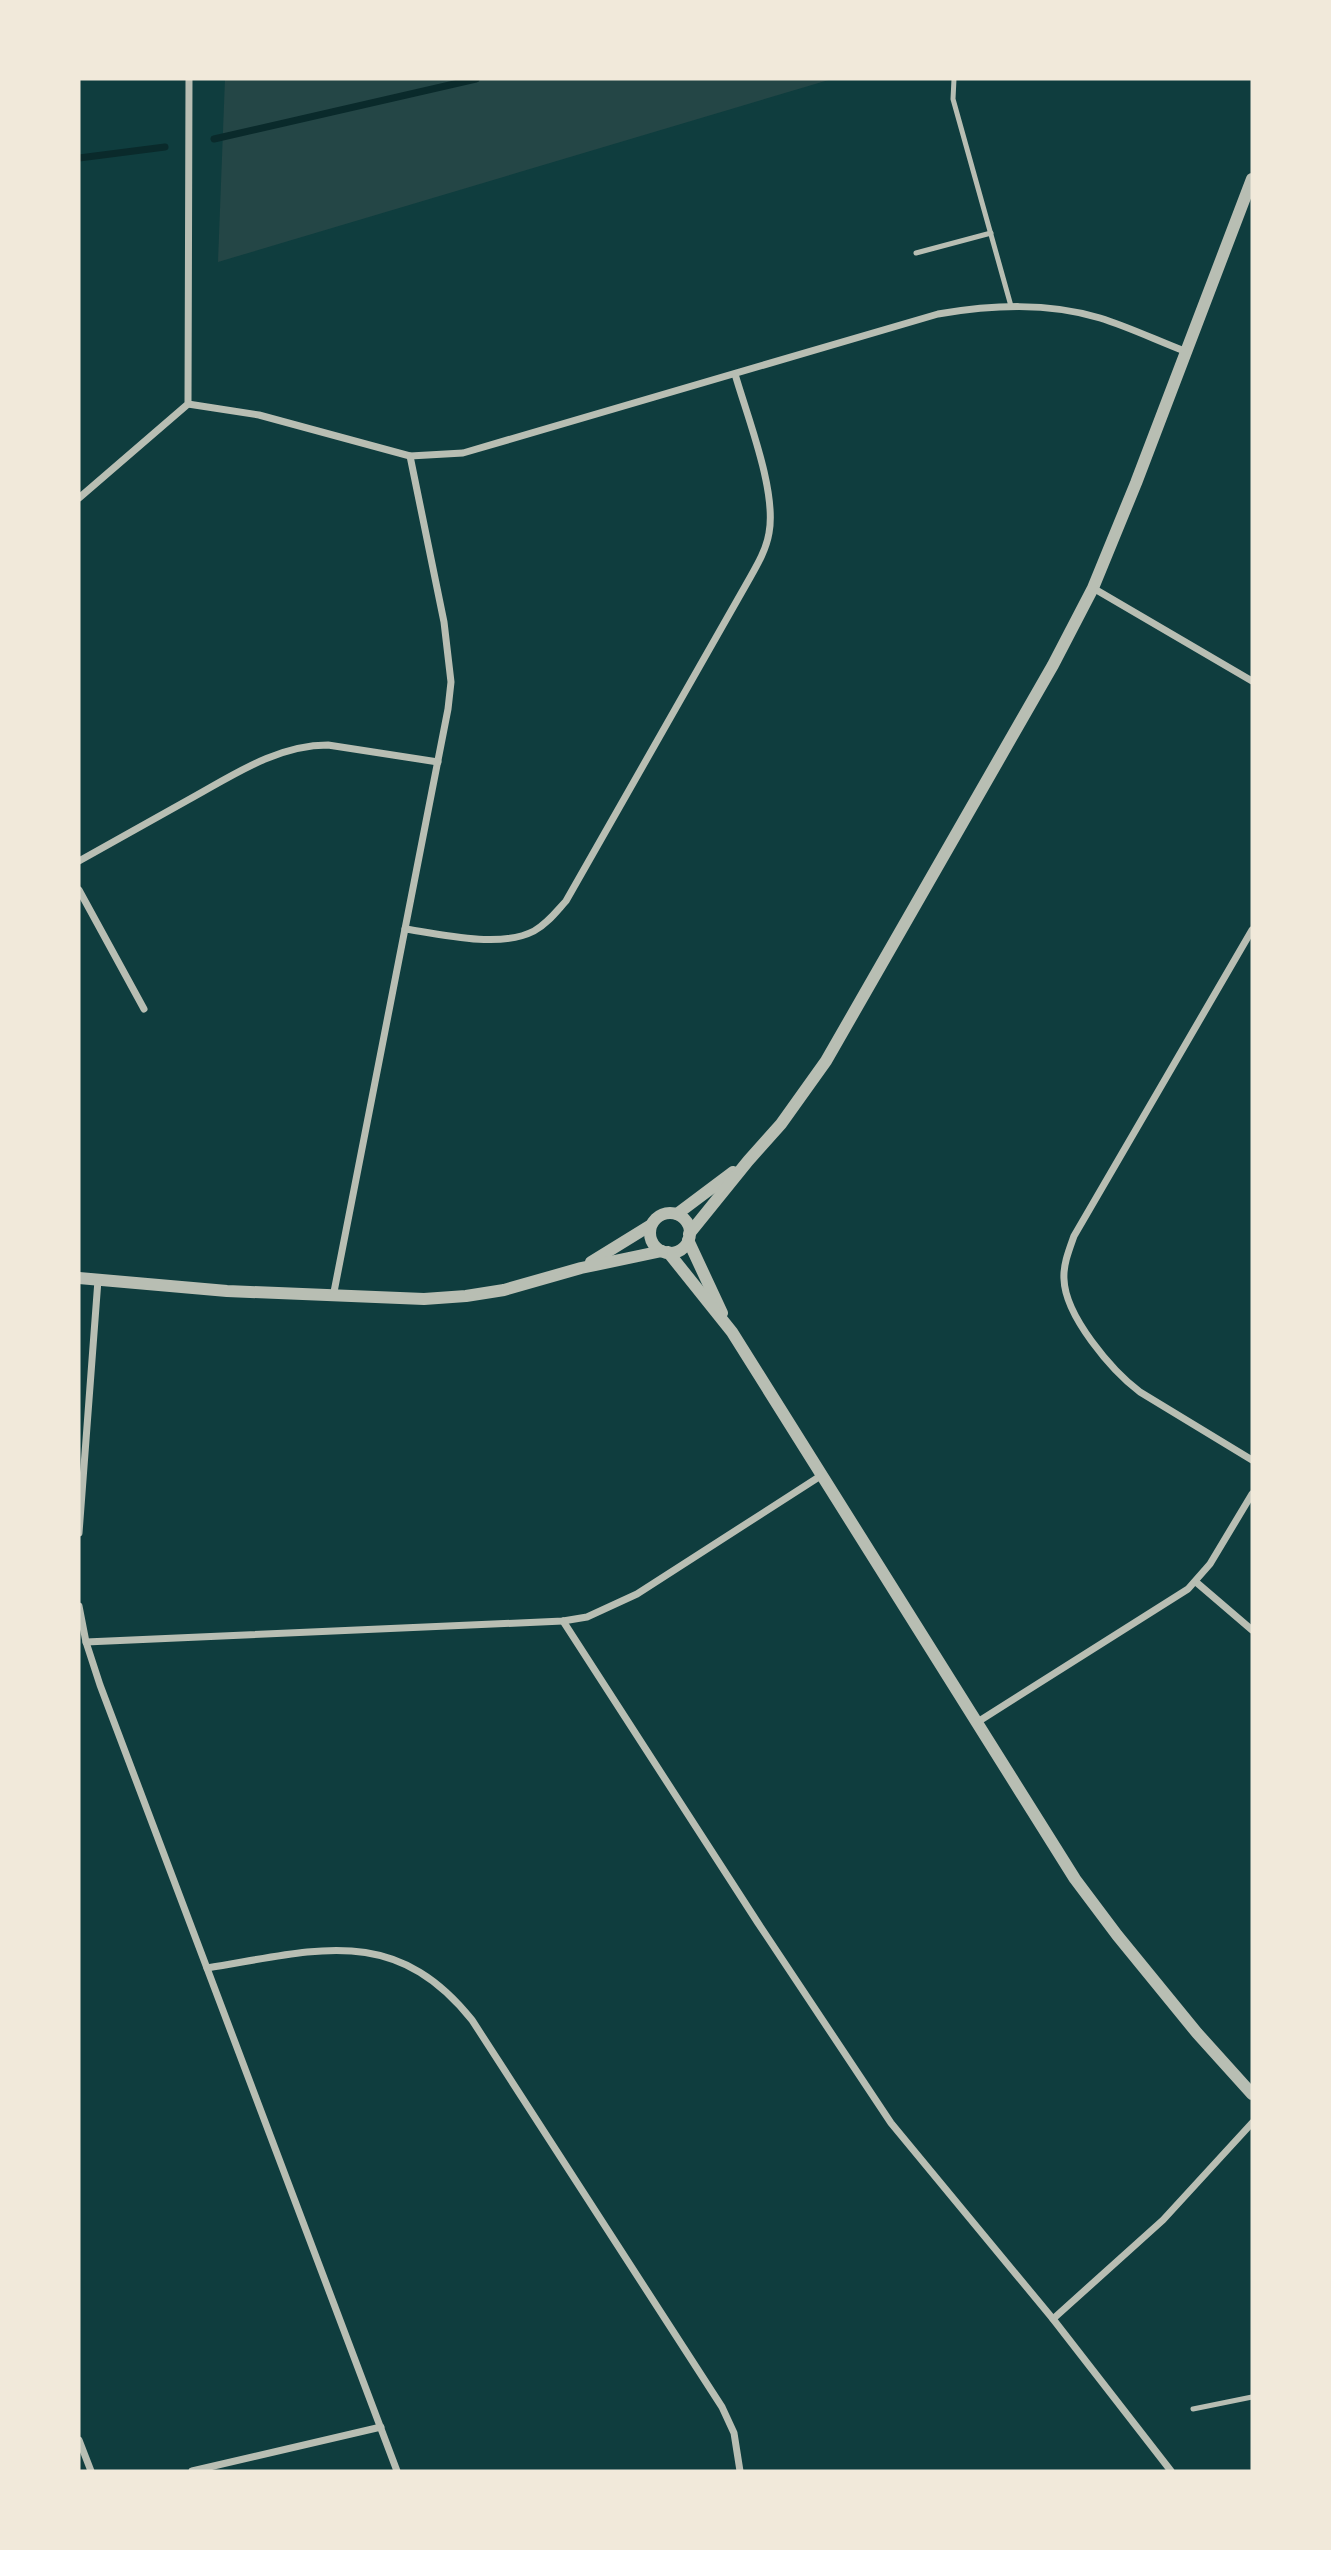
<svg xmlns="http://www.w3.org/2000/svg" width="1331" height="2550" font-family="'PT Sans Narrow',sans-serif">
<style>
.green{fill:#244646}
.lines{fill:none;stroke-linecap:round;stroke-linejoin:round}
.stream{stroke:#0a2a2b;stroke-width:7}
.service{stroke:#b8beb3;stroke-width:5}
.minor{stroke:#b8beb3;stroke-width:7}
.tertiary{stroke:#b8beb3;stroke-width:12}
</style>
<rect width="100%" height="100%" fill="#0f3d3e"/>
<path class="green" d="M 225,79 L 832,79 L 218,262 Z"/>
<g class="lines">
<g class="stream">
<path d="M 214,139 L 476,79"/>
<path d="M 79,158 L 165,147"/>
</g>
<g class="service">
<path d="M 954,79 L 953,99 L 1011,306"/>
<path d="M 916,253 L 991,233"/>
<path d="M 1193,2409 L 1252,2397"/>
</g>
<g class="minor">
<path d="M 188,404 L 259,415 L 410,456 L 463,453 L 938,314 C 992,305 1047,302 1100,318 C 1129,327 1158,341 1187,352"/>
<path d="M 79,498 L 188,404 L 189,79"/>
<path d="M 1093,588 L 1252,681"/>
<path d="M 79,861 C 115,841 152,820 188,800 C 232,776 276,745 328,745 L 438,762"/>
<path d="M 79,890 L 144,1009"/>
<path d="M 405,929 C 443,934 499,949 534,931 C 547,924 556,912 566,901 L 747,583 C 756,567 766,551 769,533 C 777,491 747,416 735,374"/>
<path d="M 1252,930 L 1074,1236 C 1069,1250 1063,1265 1064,1279 C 1065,1316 1112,1371 1140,1392 L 1252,1460"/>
<path d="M 333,1297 L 448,709 L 451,682 L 444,622 L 410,456"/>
<path d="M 79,1533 L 98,1280"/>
<path d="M 1196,1582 L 1252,1630"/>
<path d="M 79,1606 L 86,1642 L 100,1685 L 397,2471"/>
<path d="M 563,1621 L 758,1923 L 891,2123 L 1053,2319 L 1171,2471"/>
<path d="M 86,1642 L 563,1621 L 587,1617 L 637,1594 L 822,1475"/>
<path d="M 976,1723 L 1188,1589 L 1210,1564 L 1252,1494"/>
<path d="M 207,1968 C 314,1951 394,1922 472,2020 L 722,2407 L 734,2433 L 740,2471"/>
<path d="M 1053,2319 L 1163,2220 L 1252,2123"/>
<path d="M 79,2440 L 91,2471"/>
<path d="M 192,2471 L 381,2427"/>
</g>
<g class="tertiary">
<circle cx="670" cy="1233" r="20"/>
<path d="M 677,1214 L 733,1172"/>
<path d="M 689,1234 L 748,1161 L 781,1124 L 826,1061 L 1053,665 L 1093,588 L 1136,483 L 1252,179"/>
<path d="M 688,1240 L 722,1313"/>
<path d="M 668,1252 L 732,1332 L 1075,1879 L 1117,1935 L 1197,2033 L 1252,2094"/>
<path d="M 591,1262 L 651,1225"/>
<path d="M 79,1278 L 227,1291 L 424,1299 L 466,1296 L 504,1290 L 581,1268 L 662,1251"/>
</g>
</g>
<rect width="1331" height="2550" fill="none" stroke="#f1e9da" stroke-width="161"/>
</svg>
